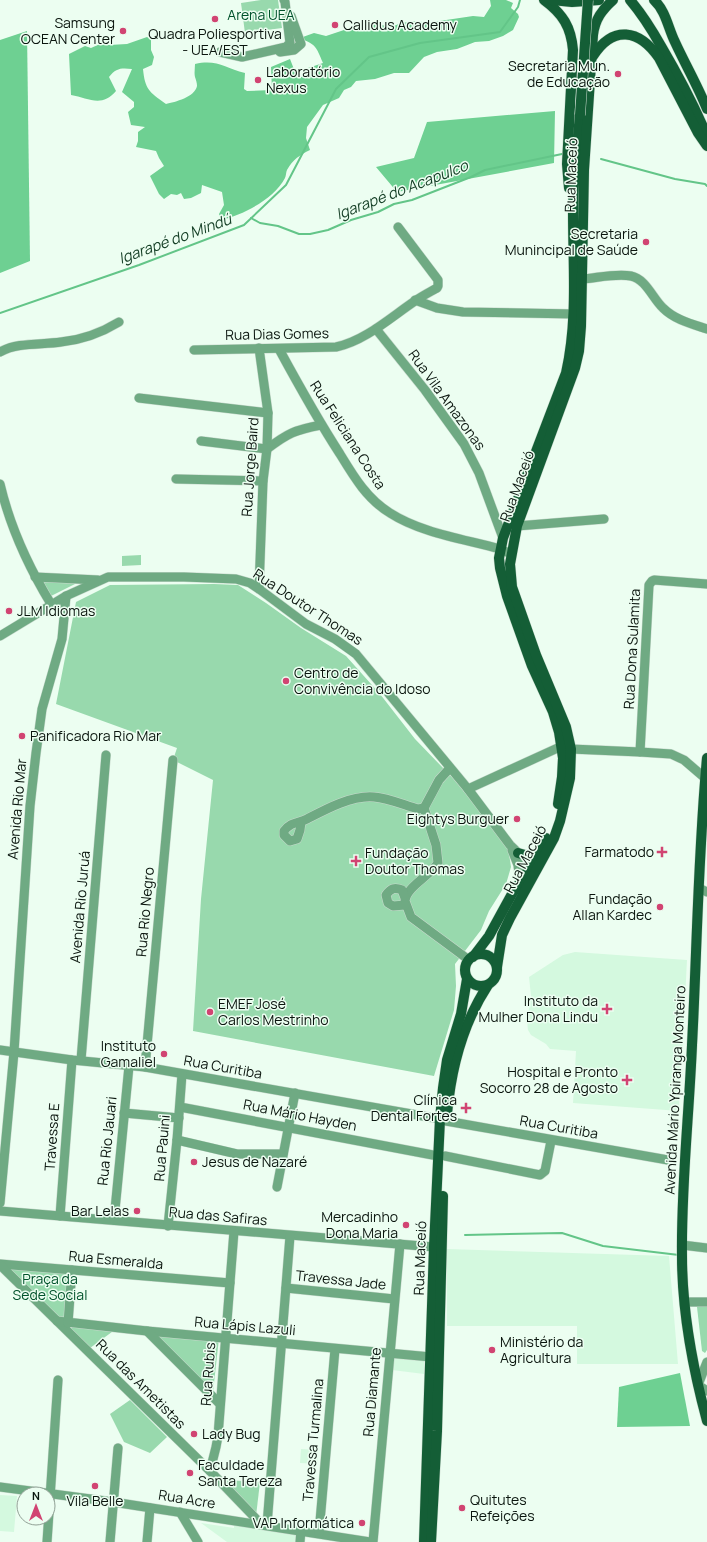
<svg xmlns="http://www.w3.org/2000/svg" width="707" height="1542" font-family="Manrope,sans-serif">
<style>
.built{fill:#d4f9df}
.green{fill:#98d9ad}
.forest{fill:#6ed092}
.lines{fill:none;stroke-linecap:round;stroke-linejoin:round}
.stream{stroke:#63c588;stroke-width:2}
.minor-casing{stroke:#c8d9cd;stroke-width:10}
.major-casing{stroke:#c8d9cd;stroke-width:11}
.minor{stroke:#6faa83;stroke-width:9}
.major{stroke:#145e36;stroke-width:10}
.major-bridge-casing{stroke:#c8d9cd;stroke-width:11;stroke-linecap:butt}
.major-bridge{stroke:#145e36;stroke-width:10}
.poi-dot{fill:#d14472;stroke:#ecfef1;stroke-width:1.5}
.labels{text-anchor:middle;stroke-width:3;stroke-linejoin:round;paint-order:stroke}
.park-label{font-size:14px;fill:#00522b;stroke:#ecfef1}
.poi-label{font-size:14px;fill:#0a150e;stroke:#ecfef1;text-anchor:end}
.street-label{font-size:14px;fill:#0a150e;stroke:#ecfef1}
.water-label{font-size:15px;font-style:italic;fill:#164027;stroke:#ecfef1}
</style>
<rect width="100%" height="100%" fill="#ecfef1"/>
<g class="built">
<path d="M 575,952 L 687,960 L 682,1057 L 680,1057 L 679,1111 L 573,1103 L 576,1051 L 550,1049 L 546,1044 L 531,1035 L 528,1030 L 527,1021 L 531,996 L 529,977 L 563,955 Z"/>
<path d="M 447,1249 L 669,1256 L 678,1364 L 577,1364 L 577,1326 L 447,1326 Z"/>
<path d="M 393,1358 L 424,1360 L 424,1374 L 392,1370 Z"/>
<path d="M 301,1449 L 318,1450 L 317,1464 L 300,1463 Z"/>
<path d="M 0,1495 L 17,1496 L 14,1532 L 0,1531 Z"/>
<path d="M 201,1523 L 234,1528 L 234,1524 L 299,1535 L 298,1542 L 227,1542 Z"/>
</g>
<g class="green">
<path d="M 261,0 L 278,0 L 282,28 L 245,33 L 241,3 Z"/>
<path d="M 141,555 L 141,565 L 122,566 L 122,556 Z"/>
<path d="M 43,581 L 74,581 L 75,584 L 51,596 Z"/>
<path d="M 214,584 L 238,585 L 266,603 L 301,628 L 346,656 L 380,694 L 415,739 L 473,799 L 508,847 L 511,867 L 506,884 L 489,911 L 481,930 L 455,964 L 456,986 L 454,1010 L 434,1076 L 193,1031 L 201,899 L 213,780 L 173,760 L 177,748 L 56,704 L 76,602 L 110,585 Z"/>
<path d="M 4,1266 L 68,1271 L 65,1319 L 58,1318 Z"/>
<path d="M 707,1306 L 707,1350 L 705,1353 L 702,1351 L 697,1307 Z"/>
<path d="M 72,1327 L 116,1329 L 90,1348 L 71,1329 Z"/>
<path d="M 157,1335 L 219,1338 L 213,1392 Z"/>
<path d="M 130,1400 L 167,1437 L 150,1453 L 124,1442 L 110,1414 Z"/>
<path d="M 225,1480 L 260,1482 L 256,1516 Z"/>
</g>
<g class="forest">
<path d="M 490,0 L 506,0 L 513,3 L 511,8 L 518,14 L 519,17 L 513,30 L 503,36 L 489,41 L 475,42 L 457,49 L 437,52 L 424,57 L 409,73 L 394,73 L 375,79 L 356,81 L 351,87 L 344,90 L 339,98 L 323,105 L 307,127 L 306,138 L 310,150 C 300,155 293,159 287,170 C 286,172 286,176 285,178 C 274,199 243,215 221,220 L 219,214 L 224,205 L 222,192 L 202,185 L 201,193 L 191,198 L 184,199 L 181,193 L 177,195 L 171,194 L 164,199 L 159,194 L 150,176 L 164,166 L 159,158 L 156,151 L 136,147 L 138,141 L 138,132 L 145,127 L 131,125 L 128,112 L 134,107 L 134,102 L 122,92 L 132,69 C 121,68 116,68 109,77 L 116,91 C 102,108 88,98 71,95 L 69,54 L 85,46 L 91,48 L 100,44 L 109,45 L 127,44 L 147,37 L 151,39 L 151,50 L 154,57 L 152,65 L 143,69 C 145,89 149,92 166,104 C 175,102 195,97 197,86 C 197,83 196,80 195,77 C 194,73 195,68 195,64 C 217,59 225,68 245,73 L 244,89 L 247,91 L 272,90 L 271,67 L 290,59 L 297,77 L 300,78 L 307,73 L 308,68 L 323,63 C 316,46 316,45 300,38 L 314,33 L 326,36 L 362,24 L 394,26 L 401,23 L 418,21 L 426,23 L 473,16 L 484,17 L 491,6 Z"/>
<path d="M 27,31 L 30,261 L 0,273 L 0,40 Z"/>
<path d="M 555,111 L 554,163 L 397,192 L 376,167 L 414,158 L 427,122 Z"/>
<path d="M 680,1373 L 690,1426 L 617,1427 L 619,1387 Z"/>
</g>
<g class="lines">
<g class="stream">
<path d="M 601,159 L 675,179 L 705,184 L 707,186"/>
<path d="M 251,218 L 260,223 L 278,226 L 299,234 L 310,234 L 328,230 L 351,220 L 378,212 L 394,204 L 412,200 L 471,177 L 485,170 L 562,154"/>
<path d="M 0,313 L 139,265 L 244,225 L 286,185 L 336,89 L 369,57 L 420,43 L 500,32 L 518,7 L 520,0"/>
<path d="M 465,1235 L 562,1233 L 603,1246 L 679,1255"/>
</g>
<g class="minor-casing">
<g id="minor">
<path d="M 220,52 L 242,57 L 286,47 L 290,43 L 285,2 L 284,0"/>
<path d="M 280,52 L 294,50 L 301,44 L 291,16"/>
<path d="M 582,279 C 597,278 616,273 631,276 C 646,279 653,299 663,308 C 675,320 692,324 707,329"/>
<path d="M 415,300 L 437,308 L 463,312 L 574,314"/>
<path d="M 376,329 L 425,390 L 464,444 L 479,473 L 503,538"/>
<path d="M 259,348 L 268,413 L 267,449 L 263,481 L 259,589"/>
<path d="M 279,349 C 298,384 318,420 340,454 C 354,477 367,499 390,513 C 421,533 464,539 500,549 L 511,554"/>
<path d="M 194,350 L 336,347 C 365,341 391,317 415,301 C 422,296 430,292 437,288 L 438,286 L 438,280 L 398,227"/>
<path d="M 0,352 C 18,342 41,345 61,342 C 81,340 101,333 119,322"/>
<path d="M 139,398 L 268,413"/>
<path d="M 201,441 L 267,449 C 288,433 295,430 321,425"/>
<path d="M 176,479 L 263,481"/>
<path d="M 0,484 C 10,527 28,566 51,604"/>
<path d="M 517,526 L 604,519"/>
<path d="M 35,577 L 98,580"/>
<path d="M 0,636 L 66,596 L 108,577 L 184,577 L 236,579 L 250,583 L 259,589 L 306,624 L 335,639 L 356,654 L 468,789 L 510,845 C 521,855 526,861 528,876"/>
<path d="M 571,749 L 640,752 L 671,754 L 684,760 L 705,778"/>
<path d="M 640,752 L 649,585 L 652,581 L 654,580 L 707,584"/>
<path d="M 450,768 L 439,780 L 424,808 L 436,845 L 438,863 C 431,875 406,887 405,901 L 411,917 L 469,960"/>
<path d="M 468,789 L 562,746"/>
<path d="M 301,822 L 300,830 L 297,839 L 290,841 L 284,835 L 284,831 C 292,821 297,824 307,819 C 326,809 352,795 374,797 C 388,798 404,805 418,809 L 424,808"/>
<path d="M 512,850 L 518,865 L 520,882"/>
<path d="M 699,888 L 707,892"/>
<path d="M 405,898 L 402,890 C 395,887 391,888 386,895 L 388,903 L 393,906 L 405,905"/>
<path d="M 0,1050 L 72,1060 L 145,1067 L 440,1119"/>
<path d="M 81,1060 L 106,755"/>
<path d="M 145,1067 L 173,760"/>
<path d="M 180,1107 L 438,1156"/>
<path d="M 124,1113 L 179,1118"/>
<path d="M 446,1121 L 668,1160"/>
<path d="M 177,1140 L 237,1154 L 283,1154"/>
<path d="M 445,1156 L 540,1175 L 545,1171 L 551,1141"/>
<path d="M 277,1187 L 295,1093"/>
<path d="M 0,1203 L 14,1052 L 30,806 L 36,753 L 42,709 L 62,639 L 66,596"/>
<path d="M 0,1211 L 434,1247"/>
<path d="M 60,1216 L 72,1060"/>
<path d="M 114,1220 L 129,1066"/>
<path d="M 168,1226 L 177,1140 L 182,1074"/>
<path d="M 682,1245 L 707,1248"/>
<path d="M 0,1264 L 230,1283"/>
<path d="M 0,1265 L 210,1471 L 261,1524"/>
<path d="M 286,1288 L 394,1299"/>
<path d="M 685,1302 L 707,1302"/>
<path d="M 57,1321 L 147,1331 L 431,1357"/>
<path d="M 68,1323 L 72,1270"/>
<path d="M 147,1331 L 220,1404"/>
<path d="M 707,1362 L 698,1385 L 707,1391"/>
<path d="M 210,1471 L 216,1447 L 218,1436 L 234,1231"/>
<path d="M 0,1487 L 113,1502 L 370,1542"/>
<path d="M 180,1512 L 198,1542"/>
<path d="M 267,1525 L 290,1236"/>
<path d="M 319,1533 L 335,1349"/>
<path d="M 47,1542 L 58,1380"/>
<path d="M 110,1542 L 118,1448"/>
<path d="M 147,1542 L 150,1508"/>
<path d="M 300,1542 L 301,1530"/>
<path d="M 373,1542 L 400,1244"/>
</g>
</g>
<g class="major-casing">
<g id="major">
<path d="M 544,0 C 563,14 571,27 573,50 L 567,164 L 569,188"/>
<path d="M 552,0 L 572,2 L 599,0"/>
<path d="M 630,0 C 642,14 652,30 661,46 C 678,75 694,105 707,136"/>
<path d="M 654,0 C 666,11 668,28 675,42 C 685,64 698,86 707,109"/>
<path d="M 593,56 C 613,25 639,29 659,58 L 698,133 L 707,146"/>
<path d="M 707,758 C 698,854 697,950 692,1045 C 689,1116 681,1186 682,1256 C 682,1309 693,1369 707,1421"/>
<path d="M 558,804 L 562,777 L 563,758 L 559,732 L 553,712 L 532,666 L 507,596 L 500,568 L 499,558 L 503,538 L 566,373 C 578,320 573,266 573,212 C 573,180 577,147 580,115"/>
<path d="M 518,853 L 525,855 L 537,855"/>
<circle cx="481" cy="970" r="16"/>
<path d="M 473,957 L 489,936 L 512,894 L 534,862 L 546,838"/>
<path d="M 497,967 L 502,935 L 510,918 L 554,838 L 560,821 L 570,778 L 571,749 L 566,727 L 536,655 L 512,587 L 510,564 L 517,526 L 575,368 L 579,351 L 581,326 L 584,170 L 593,35 C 595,19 602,10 613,0"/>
<path d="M 447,1114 C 451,1069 463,1023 488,985"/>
<path d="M 424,1542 L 434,1247 L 440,1119 L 443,1088 L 447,1060 L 461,1014 L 467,979"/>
<path d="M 431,1542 L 437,1431 L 443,1196"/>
</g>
</g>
<use href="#minor" class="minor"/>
<use href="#major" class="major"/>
<g class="major-bridge-casing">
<path id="major-bridge" d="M 580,115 L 588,0"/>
</g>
<use href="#major-bridge" class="major-bridge"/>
</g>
<g class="poi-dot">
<circle cx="215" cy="19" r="4"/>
<circle cx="335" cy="25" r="4"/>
<circle cx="123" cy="31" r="4"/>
<circle cx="618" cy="74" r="4"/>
<circle cx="258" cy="80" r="4"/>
<circle cx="646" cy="242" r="4"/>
<circle cx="9" cy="611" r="4"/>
<circle cx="286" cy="681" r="4"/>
<circle cx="22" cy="736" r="4"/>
<circle cx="517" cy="819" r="4"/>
<path d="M660 846h4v4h4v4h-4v4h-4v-4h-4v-4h4z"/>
<path d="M354 855h4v4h4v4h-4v4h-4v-4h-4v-4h4z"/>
<circle cx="660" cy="907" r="4"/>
<path d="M605 1003h4v4h4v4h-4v4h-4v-4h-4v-4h4z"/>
<circle cx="210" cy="1012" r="4"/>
<circle cx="164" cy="1054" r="4"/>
<path d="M625 1074h4v4h4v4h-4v4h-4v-4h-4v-4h4z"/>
<path d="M464 1102h4v4h4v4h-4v4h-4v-4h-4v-4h4z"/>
<circle cx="194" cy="1162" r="4"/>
<circle cx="137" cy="1211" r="4"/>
<circle cx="406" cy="1225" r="4"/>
<circle cx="492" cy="1350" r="4"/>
<circle cx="194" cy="1434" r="4"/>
<circle cx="190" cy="1473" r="4"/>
<circle cx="95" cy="1486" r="4"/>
<circle cx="462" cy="1508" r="4"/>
<circle cx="362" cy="1523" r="4"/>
</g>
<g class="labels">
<g class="park-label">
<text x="261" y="20">Arena UEA</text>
<text x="50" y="1284">Praça da<tspan x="50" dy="16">Sede Social</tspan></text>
</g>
<g class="poi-label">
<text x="115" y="28">Samsung<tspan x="115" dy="16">OCEAN Center</tspan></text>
<text x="343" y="30" text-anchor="start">Callidus Academy</text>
<text x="215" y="39" text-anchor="middle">Quadra Poliesportiva<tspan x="215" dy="16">- UEA/EST</tspan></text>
<text x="610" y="71">Secretaria Mun.<tspan x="610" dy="16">de Educação</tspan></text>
<text x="266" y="77" text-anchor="start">Laboratório<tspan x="266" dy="16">Nexus</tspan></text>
<text x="638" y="239">Secretaria<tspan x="638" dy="16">Munincipal de Saúde</tspan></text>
<text x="17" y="616" text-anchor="start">JLM Idiomas</text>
<text x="294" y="678" text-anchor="start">Centro de<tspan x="294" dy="16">Convivência do Idoso</tspan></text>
<text x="30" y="741" text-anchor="start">Panificadora Rio Mar</text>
<text x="509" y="824">Eightys Burguer</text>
<text x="654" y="857">Farmatodo</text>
<text x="365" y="858" text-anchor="start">Fundação<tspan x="365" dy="16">Doutor Thomas</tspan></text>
<text x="652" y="904">Fundação<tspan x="652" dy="16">Allan Kardec</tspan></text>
<text x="598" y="1006">Instituto da<tspan x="598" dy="16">Mulher Dona Lindu</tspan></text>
<text x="218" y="1009" text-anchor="start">EMEF José<tspan x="218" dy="16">Carlos Mestrinho</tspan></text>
<text x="156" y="1051">Instituto<tspan x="156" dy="16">Gamaliel</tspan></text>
<text x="618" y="1077">Hospital e Pronto<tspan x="618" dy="16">Socorro 28 de Agosto</tspan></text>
<text x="457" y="1105">Clínica<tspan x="457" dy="16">Dental Fortes</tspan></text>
<text x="202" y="1167" text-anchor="start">Jesus de Nazaré</text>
<text x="129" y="1216">Bar Lelas</text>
<text x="398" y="1222">Mercadinho<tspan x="398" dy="16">Dona Maria</tspan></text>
<text x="500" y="1347" text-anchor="start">Ministério da<tspan x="500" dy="16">Agricultura</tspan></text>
<text x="202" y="1439" text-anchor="start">Lady Bug</text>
<text x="198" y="1470" text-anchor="start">Faculdade<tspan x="198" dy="16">Santa Tereza</tspan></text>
<text x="470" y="1505" text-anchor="start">Quitutes<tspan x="470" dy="16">Refeições</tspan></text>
<text x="95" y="1506" text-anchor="middle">Vila Belle</text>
<text x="354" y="1528">VAP Informática</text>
</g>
<g class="street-label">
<text transform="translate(571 175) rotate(-88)" y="5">Rua Maceió</text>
<text transform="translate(277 334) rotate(-1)" y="5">Rua Dias Gomes</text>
<text transform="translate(447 400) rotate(54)" y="5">Rua Vila Amazonas</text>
<text transform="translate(348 435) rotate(57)" y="5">Rua Feliciana Costa</text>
<text transform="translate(250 467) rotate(-86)" y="5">Rua Jorge Baird</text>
<text transform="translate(517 486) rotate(-70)" y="5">Rua Maceió</text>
<text transform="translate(308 607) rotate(33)" y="5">Rua Doutor Thomas</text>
<text transform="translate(632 649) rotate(-87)" y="5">Rua Dona Sulamita</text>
<text transform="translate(17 809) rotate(-85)" y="5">Avenida Rio Mar</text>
<text transform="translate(525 859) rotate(-62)" y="5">Rua Maceió</text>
<text transform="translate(80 907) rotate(-85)" y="5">Avenida Rio Juruá</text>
<text transform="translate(145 912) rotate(-85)" y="5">Rua Rio Negro</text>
<text transform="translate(223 1067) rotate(10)" y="5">Rua Curitiba</text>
<text transform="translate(675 1090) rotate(-87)" y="5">Avenida Mário Ypiranga Monteiro</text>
<text transform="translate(300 1115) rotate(11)" y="5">Rua Mário Hayden</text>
<text transform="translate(559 1127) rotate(10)" y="5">Rua Curitiba</text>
<text transform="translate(52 1137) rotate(-86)" y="5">Travessa E</text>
<text transform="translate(107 1141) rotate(-84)" y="5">Rua Rio Jauari</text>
<text transform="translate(162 1148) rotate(-85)" y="5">Rua Pauini</text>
<text transform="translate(218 1216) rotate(5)" y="5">Rua das Safiras</text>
<text transform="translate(420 1258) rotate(-88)" y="5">Rua Maceió</text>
<text transform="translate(116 1260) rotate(5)" y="5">Rua Esmeralda</text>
<text transform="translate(341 1280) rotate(6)" y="5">Travessa Jade</text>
<text transform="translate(245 1326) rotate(5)" y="5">Rua Lápis Lazuli</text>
<text transform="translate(208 1374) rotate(-86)" y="5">Rua Rubis</text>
<text transform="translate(141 1384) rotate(45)" y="5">Rua das Ametistas</text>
<text transform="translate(372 1392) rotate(-85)" y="5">Rua Diamante</text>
<text transform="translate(313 1440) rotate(-85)" y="5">Travessa Turmalina</text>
<text transform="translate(187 1499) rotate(9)" y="5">Rua Acre</text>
</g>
<g class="water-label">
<text transform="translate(402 190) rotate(-21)" y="5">Igarapé do Acapulco</text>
<text transform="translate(175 239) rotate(-20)" y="5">Igarapé do Mindú</text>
</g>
</g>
<g transform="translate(36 1506)"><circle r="19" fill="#ecfef1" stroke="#92a196"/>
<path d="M0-3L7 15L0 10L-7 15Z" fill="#d14472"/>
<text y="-6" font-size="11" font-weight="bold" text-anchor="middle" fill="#0a150e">N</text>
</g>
</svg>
